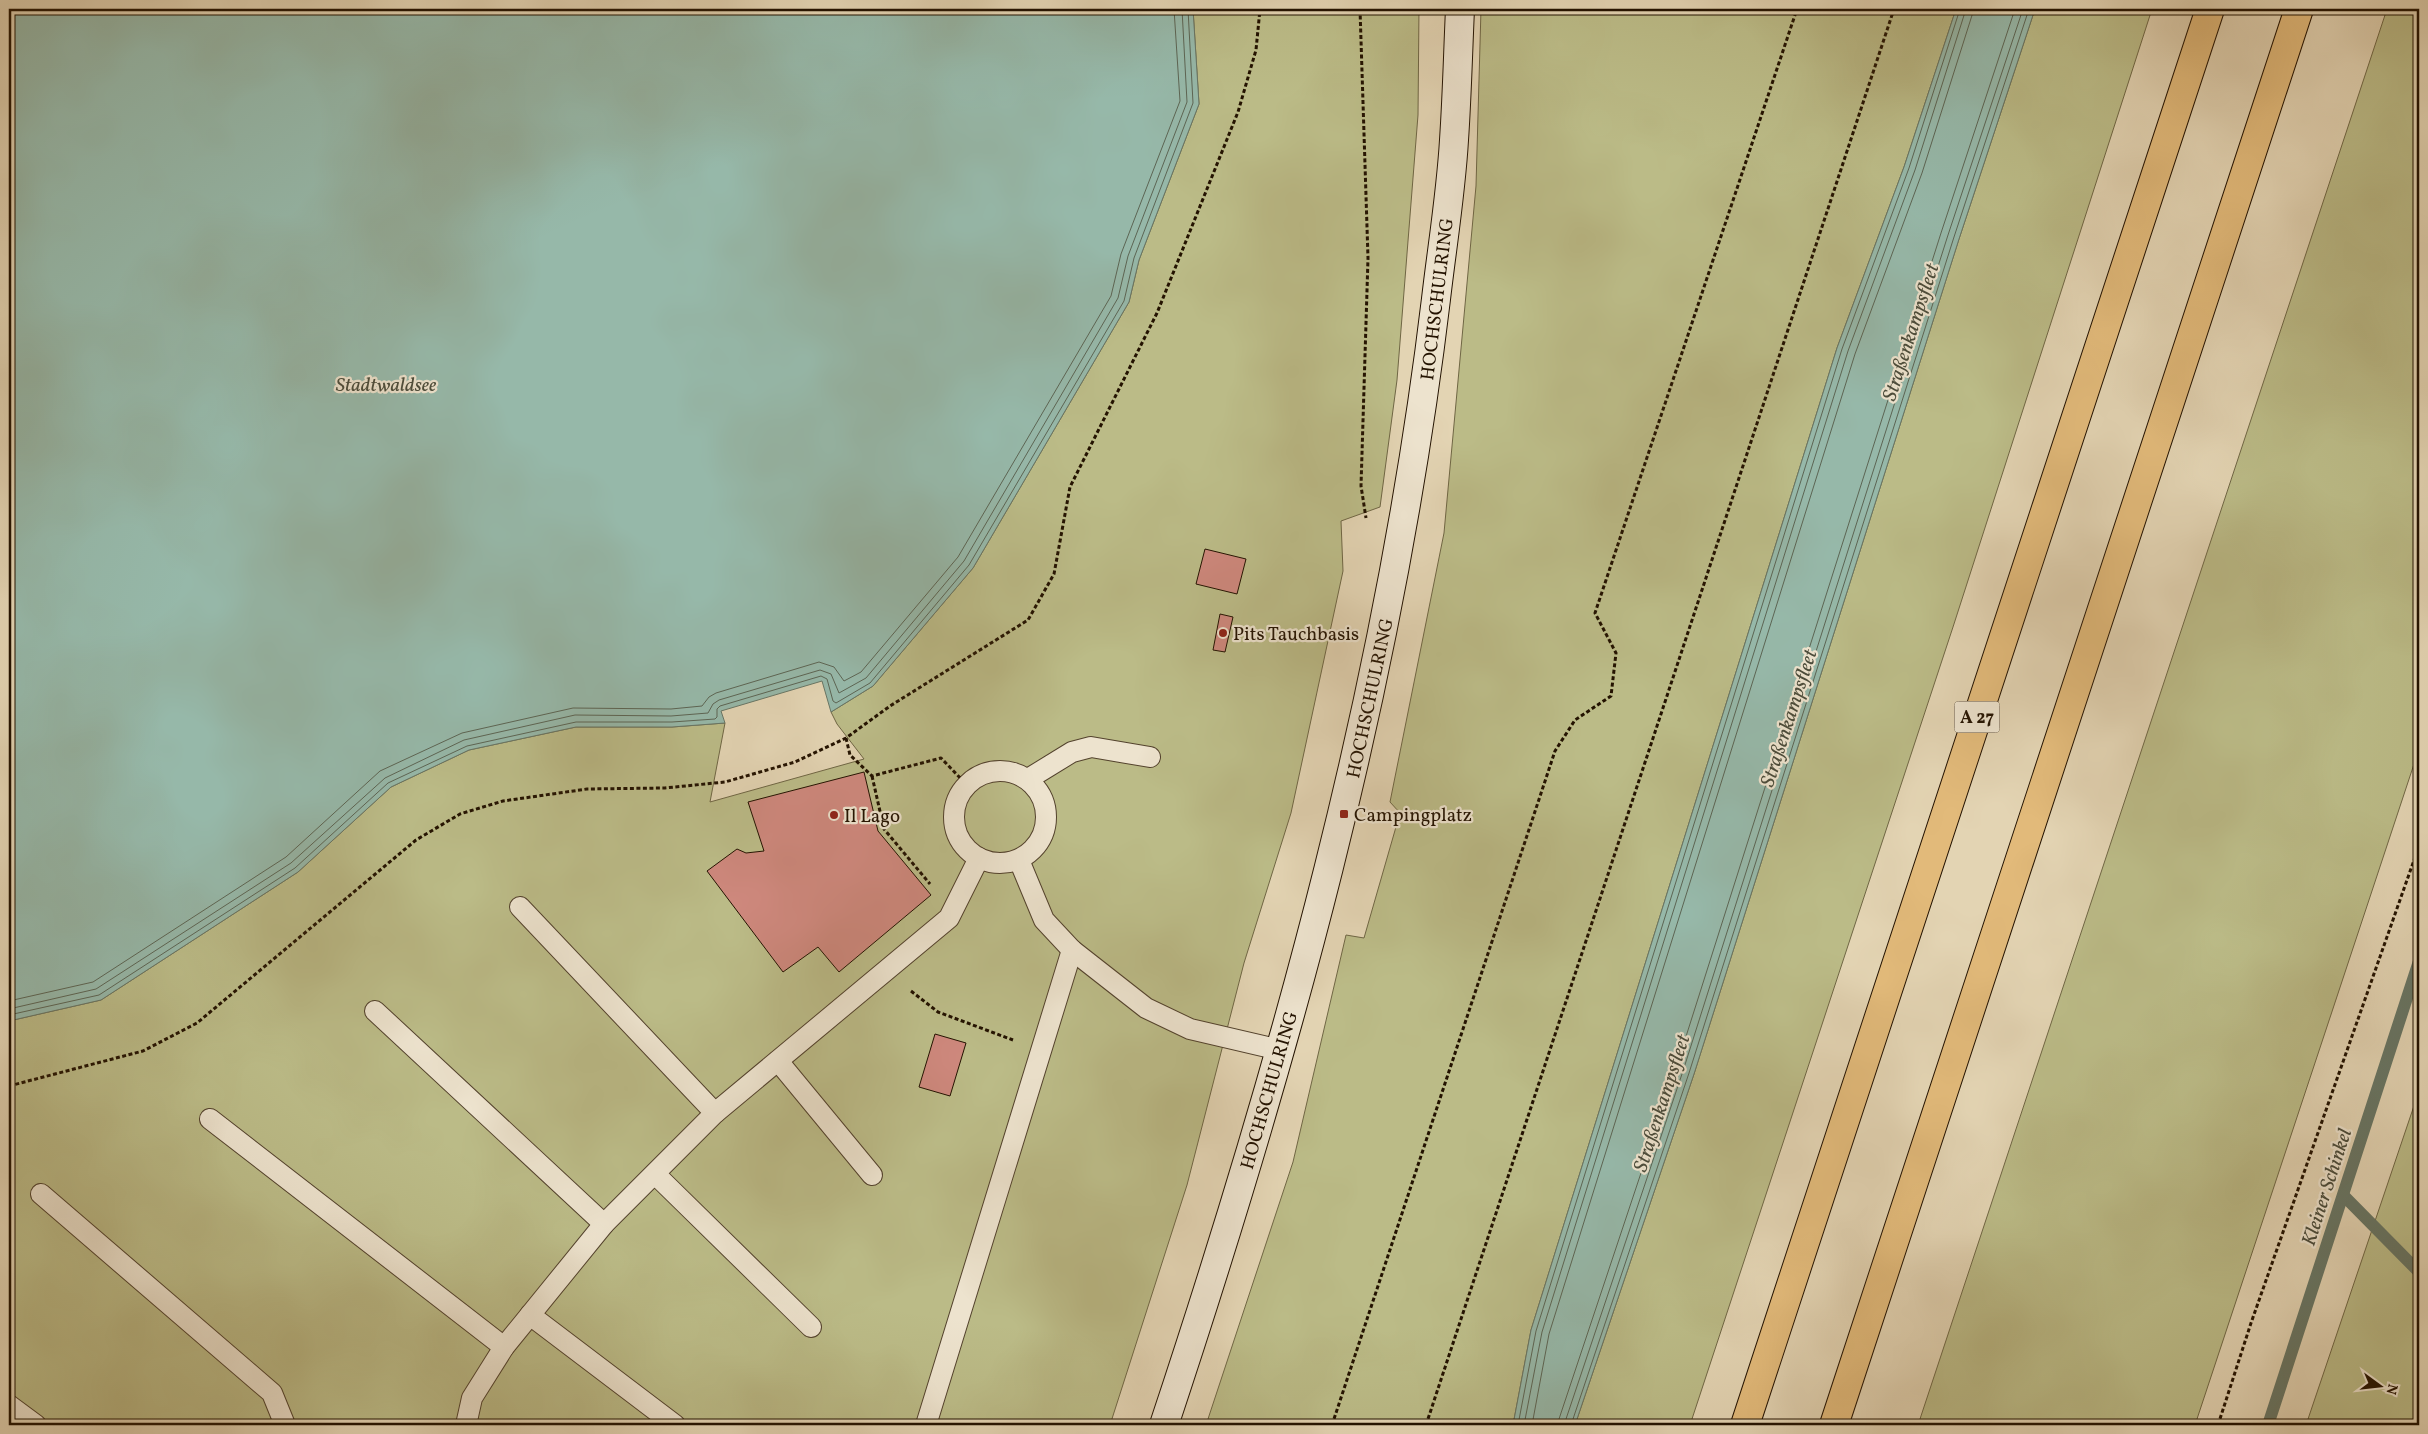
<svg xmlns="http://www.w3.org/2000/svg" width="2428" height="1434" font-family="Vollkorn,serif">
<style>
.green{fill:#bbbb87;stroke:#6f6644}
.water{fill:#96b8a9;stroke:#687665}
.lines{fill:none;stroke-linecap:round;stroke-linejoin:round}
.shore{stroke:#5c6554;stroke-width:1}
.stream{stroke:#687665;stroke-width:12}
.building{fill:#ce887d;stroke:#231200}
.lane-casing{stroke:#53422d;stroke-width:22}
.secondary-casing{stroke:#231200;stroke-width:30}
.highway-casing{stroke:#231200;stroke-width:30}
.path{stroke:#231200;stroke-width:3;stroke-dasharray:4 2.5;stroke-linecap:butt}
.lane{stroke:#ede3ce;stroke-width:20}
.secondary{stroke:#ede3ce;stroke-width:28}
.highway{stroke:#e2ba7a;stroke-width:28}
.poi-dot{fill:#8f2418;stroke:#ede3ce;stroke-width:2}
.labels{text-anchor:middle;stroke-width:4.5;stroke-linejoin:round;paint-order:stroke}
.shield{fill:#ede3ce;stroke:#60513e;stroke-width:1}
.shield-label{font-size:18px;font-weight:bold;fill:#231200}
.street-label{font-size:19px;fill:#231200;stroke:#ede3ce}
.poi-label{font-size:19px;fill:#231200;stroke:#ede3ce;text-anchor:start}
.water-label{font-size:20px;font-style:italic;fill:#4b4c3b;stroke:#ede3ce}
</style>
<rect width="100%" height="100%" fill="#e3d4b3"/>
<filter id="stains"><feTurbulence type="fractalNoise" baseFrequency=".004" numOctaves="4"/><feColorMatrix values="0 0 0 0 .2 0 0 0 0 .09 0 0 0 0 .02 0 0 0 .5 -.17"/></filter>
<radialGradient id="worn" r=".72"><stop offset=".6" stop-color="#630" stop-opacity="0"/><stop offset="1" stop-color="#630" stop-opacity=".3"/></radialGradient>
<g class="green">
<path d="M 1193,9 L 1419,9 L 1418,115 L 1397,380 L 1380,507 L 1341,521 L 1343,571 L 1291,813 L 1244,963 L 1187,1185 L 1110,1425 L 9,1425 L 9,1021 L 101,1000 L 298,872 L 391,787 L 469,750 L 576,727 L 672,727 L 725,723 L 710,802 L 864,759 L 837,724 L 831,712 L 873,686 L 973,568 L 1129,302 L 1139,260 L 1199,104 Z"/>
<path d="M 1481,9 L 1956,9 L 1904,167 L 1837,348 L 1531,1330 L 1513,1425 L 1206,1425 L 1293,1162 L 1346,935 L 1364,938 L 1400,813 L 1390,802 L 1444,533 L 1476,186 Z"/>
<path d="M 2035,9 L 2152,9 L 1953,627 L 1690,1425 L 1575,1425 L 1694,1074 L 1959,239 Z"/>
<path d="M 2387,9 L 2419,9 L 2419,749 L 2195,1425 L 1918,1425 Z"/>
<path d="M 2419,1091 L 2419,1425 L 2306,1425 Z"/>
</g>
<g class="water">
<path d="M 9,9 L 1193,9 L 1199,104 L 1139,260 L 1129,302 L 973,568 L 873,686 L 831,712 L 822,681 L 721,711 L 725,723 L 672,727 L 576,727 L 469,750 L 391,787 L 298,872 L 101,1000 L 9,1021 Z"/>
<path d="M 1956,9 L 2035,9 L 1959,239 L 1694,1074 L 1575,1425 L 1513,1425 L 1531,1330 L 1837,348 L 1904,167 Z"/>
</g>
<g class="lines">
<g class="shore">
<path d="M 9,1001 L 93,982 L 286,857 L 380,771 L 462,733 L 573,708 L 671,709 L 702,706 L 709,697 L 716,693 L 819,662 L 834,667 L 844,681 L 861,672 L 958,557 L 1111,296 L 1121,254 L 1180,101 L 1174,9"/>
<path d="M 9,1009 L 96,989 L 291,863 L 385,778 L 464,740 L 575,715 L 671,716 L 708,713 L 713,704 L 719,700 L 820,670 L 831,674 L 839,693 L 866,678 L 964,561 L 1118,298 L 1128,256 L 1187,102 L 1182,9"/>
<path d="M 9,1015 L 99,995 L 295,868 L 388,783 L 467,746 L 576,722 L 672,722 L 715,719 L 717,717 L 717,709 L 720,706 L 821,676 L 827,679 L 833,701 L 836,703 L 870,683 L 969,565 L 1124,301 L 1134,258 L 1193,103 L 1188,9"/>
<path d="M 1518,1425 L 1536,1331 L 1842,349 L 1909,168 L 1960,9"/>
<path d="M 1524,1425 L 1542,1332 L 1848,351 L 1915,170 L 1966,9"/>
<path d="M 1532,1425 L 1549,1334 L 1855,354 L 1922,173 L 1974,9"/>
<path d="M 1557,1425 L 1676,1068 L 1941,233 L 2015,9"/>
<path d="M 1564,1425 L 1683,1071 L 1948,235 L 2023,9"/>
<path d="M 1571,1425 L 1689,1073 L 1954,237 L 2029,9"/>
</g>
<g class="stream">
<path d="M 2344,1196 L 2419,1272"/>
<path d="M 2268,1425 L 2419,961"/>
</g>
</g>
<g class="building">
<path d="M 1205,549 L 1246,559 L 1237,594 L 1196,584 Z"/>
<path d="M 1220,614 L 1233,617 L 1225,652 L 1213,650 Z"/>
<path d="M 864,772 L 878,831 L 931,895 L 839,972 L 818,947 L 783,972 L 707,871 L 737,849 L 746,853 L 764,851 L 748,802 Z"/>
<path d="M 935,1034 L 966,1043 L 950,1096 L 919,1087 Z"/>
</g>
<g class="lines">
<g class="lane-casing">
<g id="lane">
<circle cx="1000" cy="817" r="46"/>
<path d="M 1028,779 L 1072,752 L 1091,747 L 1150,757"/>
<path d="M 1019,860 L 1044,920 L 1072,950 L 1146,1008 L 1190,1029 L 1280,1050"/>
<path d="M 520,907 L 715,1113"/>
<path d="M 375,1011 L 604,1224"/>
<path d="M 778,1061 L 872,1175"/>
<path d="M 210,1119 L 504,1347"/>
<path d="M 655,1174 L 811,1327"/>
<path d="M 41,1194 L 272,1393 L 285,1425"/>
<path d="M 530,1315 L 675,1425"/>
<path d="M 9,1405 L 36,1425"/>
<path d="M 466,1425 L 472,1398 L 504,1347 L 604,1224 L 715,1113 L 949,918 L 979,858"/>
<path d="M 926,1425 L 1072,950"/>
</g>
</g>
<g class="secondary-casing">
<path id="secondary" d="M 1164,1425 C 1286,1058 1390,684 1436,299 C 1442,247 1451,193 1454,140 C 1457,96 1458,52 1460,9"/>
</g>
<g class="highway-casing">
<g id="highway">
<path d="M 1745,1425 L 2210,9"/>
<path d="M 1834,1425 L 2299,9"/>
</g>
</g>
<g class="path">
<path d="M 1360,9 L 1368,258 L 1361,486 L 1366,518"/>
<path d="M 846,738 L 850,755 L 872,776 L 941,758 L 966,784"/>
<path d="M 872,776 L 884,829 L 930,884"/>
<path d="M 911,991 L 938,1012 L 1013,1040"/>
<path d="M 9,1086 L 143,1051 L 197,1023 L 416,840 L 460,814 L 503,801 L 587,789 L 665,788 L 725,782 L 795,762 L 846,738 L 890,706 L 1028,620 L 1054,574 L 1070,487 L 1157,313 L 1238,112 L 1256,50 L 1260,9"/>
<path d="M 1332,1425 L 1555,751 L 1575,720 L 1611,696 L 1616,653 L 1595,613 L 1797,9"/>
<path d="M 1426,1425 L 1894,9"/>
<path d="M 2218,1425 L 2251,1323 L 2419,846"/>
</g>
<use href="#lane" class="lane"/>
<use href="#secondary" class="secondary"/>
<use href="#highway" class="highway"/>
</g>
<g class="poi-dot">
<circle cx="1223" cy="633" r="5"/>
<rect x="1339" y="809" width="10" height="10" rx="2.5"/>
<circle cx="834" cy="815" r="5"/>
</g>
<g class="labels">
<rect class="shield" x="1954.5" y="701.5" width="45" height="31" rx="4"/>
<g class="shield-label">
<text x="1977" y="723">A 27</text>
</g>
<g class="street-label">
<text transform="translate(1436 299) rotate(-83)" y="7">HOCHSCHULRING</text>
<text transform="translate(1369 698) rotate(-78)" y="7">HOCHSCHULRING</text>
<text transform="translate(1268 1090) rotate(-74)" y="7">HOCHSCHULRING</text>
</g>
<g class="poi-label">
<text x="1233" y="640">Pits Tauchbasis</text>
<text x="1354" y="821">Campingplatz</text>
<text x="844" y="822">Il Lago</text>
</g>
<g class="water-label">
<text transform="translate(1910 332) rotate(-72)" y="7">Straßenkampsfleet</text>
<text x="386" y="391">Stadtwaldsee</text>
<text transform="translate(1788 718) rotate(-72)" y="7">Straßenkampsfleet</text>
<text transform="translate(1661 1103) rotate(-72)" y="7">Straßenkampsfleet</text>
<text transform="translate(2326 1187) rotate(-72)" y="7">Kleiner Schinkel</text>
</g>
</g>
<rect width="2428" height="1434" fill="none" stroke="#e3d4b3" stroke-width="30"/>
<rect x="10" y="10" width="2408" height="1414" fill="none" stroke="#231200" stroke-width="2.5"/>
<rect x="15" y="15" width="2398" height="1404" fill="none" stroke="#231200"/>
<g transform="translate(2380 1386) rotate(105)" stroke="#ede3ce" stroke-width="4" paint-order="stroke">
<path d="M0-4L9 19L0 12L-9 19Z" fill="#231200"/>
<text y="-8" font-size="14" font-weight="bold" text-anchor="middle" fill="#231200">N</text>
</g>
<rect width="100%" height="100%" filter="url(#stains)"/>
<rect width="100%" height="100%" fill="url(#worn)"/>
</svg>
